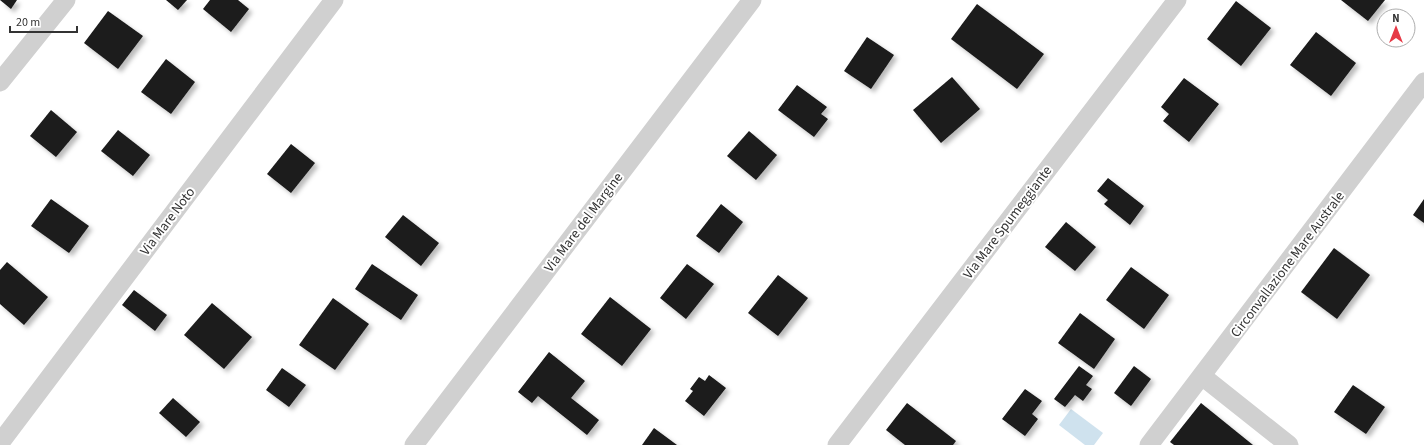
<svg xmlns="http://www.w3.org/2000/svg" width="1424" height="445" font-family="'Source Sans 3',sans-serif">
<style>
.water{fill:#cfe2ee}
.building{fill:#1a1a1a;filter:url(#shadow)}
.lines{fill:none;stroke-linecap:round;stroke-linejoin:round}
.street{stroke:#d0d0d0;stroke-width:19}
.labels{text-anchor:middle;stroke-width:4;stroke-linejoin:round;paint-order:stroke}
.street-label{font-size:14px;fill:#333;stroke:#fff}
</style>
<defs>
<filter id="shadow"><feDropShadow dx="3.5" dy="3.5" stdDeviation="2" flood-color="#0004"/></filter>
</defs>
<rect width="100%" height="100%" fill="#fff"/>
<path class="water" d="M 1071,409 L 1103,433 L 1094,445 L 1085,445 L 1059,425 Z"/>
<g class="building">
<path d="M 0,0 L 17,0 L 11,9 Z"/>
<path d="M 166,0 L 187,0 L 178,10 Z"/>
<path d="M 210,0 L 238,0 L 249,9 L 231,32 L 203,9 Z"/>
<path d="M 1341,0 L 1385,0 L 1368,21 Z"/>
<path d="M 1236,1 L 1271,28 L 1241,66 L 1207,39 Z"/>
<path d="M 977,4 L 1044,54 L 1017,89 L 951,39 Z"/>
<path d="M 108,11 L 143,36 L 118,69 L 84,43 Z"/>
<path d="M 1316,32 L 1356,63 L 1331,96 L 1290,65 Z"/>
<path d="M 867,37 L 894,55 L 871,89 L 844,71 Z"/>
<path d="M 166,59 L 195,82 L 171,114 L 141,92 Z"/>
<path d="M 952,77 L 980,109 L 941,143 L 913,110 Z"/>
<path d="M 1184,78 L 1219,104 L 1189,142 L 1163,121 L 1169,114 L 1161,107 Z"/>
<path d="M 797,85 L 827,107 L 821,114 L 828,119 L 814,137 L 778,110 Z"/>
<path d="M 51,110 L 77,132 L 56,157 L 30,136 Z"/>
<path d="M 118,130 L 150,155 L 133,176 L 101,151 Z"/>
<path d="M 749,131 L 777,155 L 756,180 L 727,156 Z"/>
<path d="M 291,144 L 315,163 L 291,193 L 267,174 Z"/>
<path d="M 1108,178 L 1144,206 L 1130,225 L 1104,204 L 1108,200 L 1097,191 Z"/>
<path d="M 51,199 L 89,226 L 69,253 L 31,226 Z"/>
<path d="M 1424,199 L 1424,223 L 1413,215 Z"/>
<path d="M 721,204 L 743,222 L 719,253 L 696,236 Z"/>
<path d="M 403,215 L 439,243 L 421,266 L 385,237 Z"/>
<path d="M 1066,222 L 1096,247 L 1075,271 L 1045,247 Z"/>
<path d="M 1334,248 L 1370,275 L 1337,319 L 1301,292 Z"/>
<path d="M 7,262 L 48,297 L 24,325 L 0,304 L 0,270 Z"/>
<path d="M 372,264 L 418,295 L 401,320 L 355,289 Z"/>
<path d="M 687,264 L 714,284 L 686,319 L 660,298 Z"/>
<path d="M 1131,267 L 1169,295 L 1144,329 L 1106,300 Z"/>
<path d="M 778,275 L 808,298 L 778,336 L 748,313 Z"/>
<path d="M 134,290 L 167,315 L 155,331 L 122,305 Z"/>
<path d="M 610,297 L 651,329 L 622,366 L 581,334 Z"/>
<path d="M 333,298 L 369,324 L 335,370 L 299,345 Z"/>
<path d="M 212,303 L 252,337 L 224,369 L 184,335 Z"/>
<path d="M 1080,313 L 1115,339 L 1094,369 L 1058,343 Z"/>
<path d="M 549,352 L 585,381 L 571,398 L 599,420 L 587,435 L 538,396 L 532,403 L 518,392 Z"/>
<path d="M 1079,366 L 1093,376 L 1086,385 L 1092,389 L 1083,401 L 1075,395 L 1065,407 L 1054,399 Z"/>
<path d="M 1134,366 L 1151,379 L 1131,406 L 1114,393 Z"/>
<path d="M 282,368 L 306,385 L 289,407 L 266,390 Z"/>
<path d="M 709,375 L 726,388 L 704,416 L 685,401 L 693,391 L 690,389 L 699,377 L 705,381 Z"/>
<path d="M 1353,385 L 1385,407 L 1366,434 L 1334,412 Z"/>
<path d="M 1025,389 L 1042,401 L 1032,414 L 1038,419 L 1025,436 L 1002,419 Z"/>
<path d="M 173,398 L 200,422 L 186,437 L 159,413 Z"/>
<path d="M 907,403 L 956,441 L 953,445 L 905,445 L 886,430 Z"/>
<path d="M 1201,403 L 1253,445 L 1174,445 L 1170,442 Z"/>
<path d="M 654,428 L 677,445 L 642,445 Z"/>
</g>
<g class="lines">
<g class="street">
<path d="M 0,82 L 66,0"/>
<path d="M 1202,376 L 1289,445"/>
<path d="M 0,443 L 334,0"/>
<path d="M 414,445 L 752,0"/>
<path d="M 837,445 L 1177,0"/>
<path d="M 1149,445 L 1424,82"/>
</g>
</g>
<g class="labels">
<g class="street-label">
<text transform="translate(167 221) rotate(-53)" y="5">Via Mare Noto</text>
<text transform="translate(583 222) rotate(-53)" y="5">Via Mare del Margine</text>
<text transform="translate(1007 222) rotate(-53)" y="5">Via Mare Spumeggiante</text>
<text transform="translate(1287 264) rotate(-53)" y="5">Circonvallazione Mare Australe</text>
</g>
</g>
<g transform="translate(1396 28)"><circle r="19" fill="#ffffff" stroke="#adadad"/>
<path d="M0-3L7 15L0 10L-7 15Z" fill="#e63946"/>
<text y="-6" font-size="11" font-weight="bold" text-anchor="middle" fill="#333333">N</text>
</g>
<path d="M10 26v6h67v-6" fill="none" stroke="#333333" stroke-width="2"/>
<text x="16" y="26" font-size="12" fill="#333333" stroke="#ffffff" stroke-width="3" paint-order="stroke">20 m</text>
</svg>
